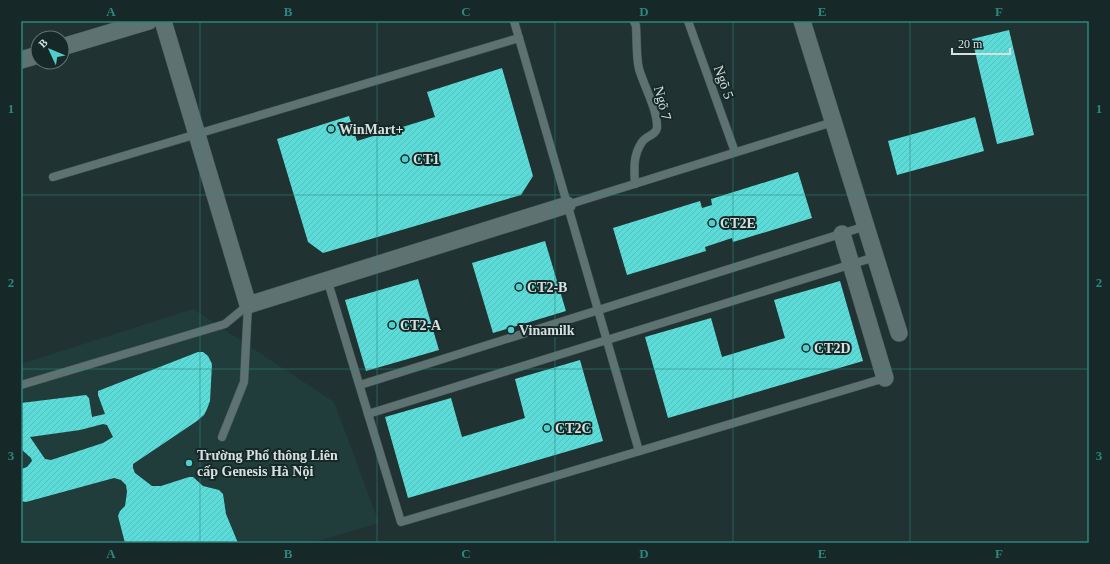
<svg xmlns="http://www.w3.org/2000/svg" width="1110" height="564" font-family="Georgia,serif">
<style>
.built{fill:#203d3c}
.building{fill:url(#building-hatch);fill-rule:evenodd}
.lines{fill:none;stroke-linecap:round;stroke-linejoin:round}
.service-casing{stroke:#415151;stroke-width:9}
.minor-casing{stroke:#415151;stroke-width:18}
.service{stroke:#5e7371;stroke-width:8}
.minor{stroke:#5e7371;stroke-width:17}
.grid{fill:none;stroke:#2d867f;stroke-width:1;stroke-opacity:0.55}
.poi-dot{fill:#53cdc9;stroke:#162928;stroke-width:1.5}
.labels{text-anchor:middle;stroke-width:4;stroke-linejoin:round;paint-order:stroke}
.street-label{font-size:14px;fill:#d5e0df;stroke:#162928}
.poi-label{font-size:14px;font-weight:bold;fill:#d5e0df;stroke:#162928;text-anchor:start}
.neatline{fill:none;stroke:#2d867f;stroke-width:1.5}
.grid-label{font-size:13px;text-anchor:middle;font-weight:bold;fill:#2d867f}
</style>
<defs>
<pattern id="building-hatch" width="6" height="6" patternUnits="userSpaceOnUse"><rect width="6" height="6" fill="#5cdcd8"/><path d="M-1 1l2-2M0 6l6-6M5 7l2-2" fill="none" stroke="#56bdba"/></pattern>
</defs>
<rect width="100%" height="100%" fill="#203332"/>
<path class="built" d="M 193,309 L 334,402 L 379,523 L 311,543 L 21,543 L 21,364 Z"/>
<g class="building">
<path d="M 1009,30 L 1034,135 L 997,144 L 972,39 Z"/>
<path d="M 502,68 L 533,176 L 521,195 L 323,253 L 308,242 L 277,139 L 349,116 L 357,141 L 435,117 L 427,92 Z"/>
<path d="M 975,117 L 984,151 L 897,175 L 888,141 Z"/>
<path d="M 798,172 L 812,218 L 733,242 L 732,238 L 705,247 L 706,251 L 627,275 L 613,228 L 700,201 L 702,208 L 712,205 L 711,199 Z"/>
<path d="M 545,241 L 566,311 L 493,333 L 472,263 Z"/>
<path d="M 418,279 L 439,350 L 366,371 L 345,300 Z"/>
<path d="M 840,281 L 863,361 L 668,418 L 645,337 L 711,318 L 722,357 L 785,338 L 774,300 Z"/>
<path d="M 198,352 L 203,352 L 208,356 L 212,364 L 210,401 L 207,409 L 204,415 L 197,421 L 133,464 L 133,468 L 135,473 L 152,486 L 161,486 L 189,477 L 193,477 L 203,486 L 219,490 L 223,494 L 226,514 L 238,543 L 125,543 L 118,516 L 120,511 L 125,506 L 127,492 L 126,485 L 121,480 L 114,478 L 26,502 L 21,501 L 21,469 L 27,467 L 32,461 L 31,458 L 21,449 L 21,403 L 86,395 L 89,398 L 92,417 L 105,414 L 98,395 L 98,391 ZM 103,424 L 107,425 L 113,437 L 103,443 L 51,460 L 45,459 L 30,437 L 80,430 Z"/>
<path d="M 580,360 L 603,441 L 408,498 L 385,417 L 451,398 L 462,437 L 525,418 L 515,379 Z"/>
</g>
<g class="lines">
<g class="service-casing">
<g id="service">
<path d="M 514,21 L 639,451"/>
<path d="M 634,21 L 636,26 C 637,40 636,56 639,69 C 644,86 658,111 657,128 C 656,135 646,136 642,142 C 633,155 634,169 635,184"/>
<path d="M 688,21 L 735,152"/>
<path d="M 53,177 L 519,38"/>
<path d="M 567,205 L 833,122"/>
<path d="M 327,279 L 401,522 L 885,378"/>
<path d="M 21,385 L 225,324 L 248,305"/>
<path d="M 360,385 L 866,226"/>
<path d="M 368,414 L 875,257"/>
<path d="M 222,437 L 244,382 L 248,305"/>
</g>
</g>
<g class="minor-casing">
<g id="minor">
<path d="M 163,21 L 248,305 L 567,205"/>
<path d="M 802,21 L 899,333"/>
<path d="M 62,47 L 149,21"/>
<path d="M 21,60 L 38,55"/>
<path d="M 842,234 L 885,378"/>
</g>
</g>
<use href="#service" class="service"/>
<use href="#minor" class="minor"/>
</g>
<path class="grid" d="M 200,21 L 200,543M 377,21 L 377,543M 555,21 L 555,543M 733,21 L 733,543M 910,21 L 910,543M 21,195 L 1089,195M 21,369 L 1089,369"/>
<g class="poi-dot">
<circle cx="331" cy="129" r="4"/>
<circle cx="405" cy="159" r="4"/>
<circle cx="712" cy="223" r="4"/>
<circle cx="519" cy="287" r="4"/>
<circle cx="392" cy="325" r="4"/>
<circle cx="511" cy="330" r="4"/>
<circle cx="806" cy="348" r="4"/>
<circle cx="547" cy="428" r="4"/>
<circle cx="189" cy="463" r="4"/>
</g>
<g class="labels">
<g class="street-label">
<text transform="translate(724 82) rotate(70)" y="5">Ngõ 5</text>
<text transform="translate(663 103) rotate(75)" y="5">Ngõ 7</text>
</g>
<g class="poi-label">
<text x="339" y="134">WinMart+</text>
<text x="413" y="164">CT1</text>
<text x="720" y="228">CT2E</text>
<text x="527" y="292">CT2-B</text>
<text x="400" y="330">CT2-A</text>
<text x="519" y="335">Vinamilk</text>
<text x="814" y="353">CT2D</text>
<text x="555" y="433">CT2C</text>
<text x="197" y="460">Trường Phổ thông Liên<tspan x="197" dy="16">cấp Genesis Hà Nội</tspan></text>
</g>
</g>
<rect width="1110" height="564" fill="none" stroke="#162928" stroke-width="44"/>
<g transform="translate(50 50) rotate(314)"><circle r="19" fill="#162928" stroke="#627271"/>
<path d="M0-3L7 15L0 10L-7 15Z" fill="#53cdc9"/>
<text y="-6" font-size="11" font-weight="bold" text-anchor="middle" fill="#d5e0df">B</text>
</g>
<path d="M952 48v6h58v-6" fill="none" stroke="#d5e0df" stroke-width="2"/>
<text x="958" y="48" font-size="12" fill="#d5e0df" stroke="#162928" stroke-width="3" paint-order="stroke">20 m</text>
<rect x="22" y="22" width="1066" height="520" class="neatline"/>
<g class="grid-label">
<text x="111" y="16">A</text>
<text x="288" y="16">B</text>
<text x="466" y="16">C</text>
<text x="644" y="16">D</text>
<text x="822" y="16">E</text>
<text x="999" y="16">F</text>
<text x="11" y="113">1</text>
<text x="1099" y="113">1</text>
<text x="11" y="287">2</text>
<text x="1099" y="287">2</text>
<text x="11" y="460">3</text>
<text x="1099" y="460">3</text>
<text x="111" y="558">A</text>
<text x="288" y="558">B</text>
<text x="466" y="558">C</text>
<text x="644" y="558">D</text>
<text x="822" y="558">E</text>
<text x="999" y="558">F</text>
</g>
</svg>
